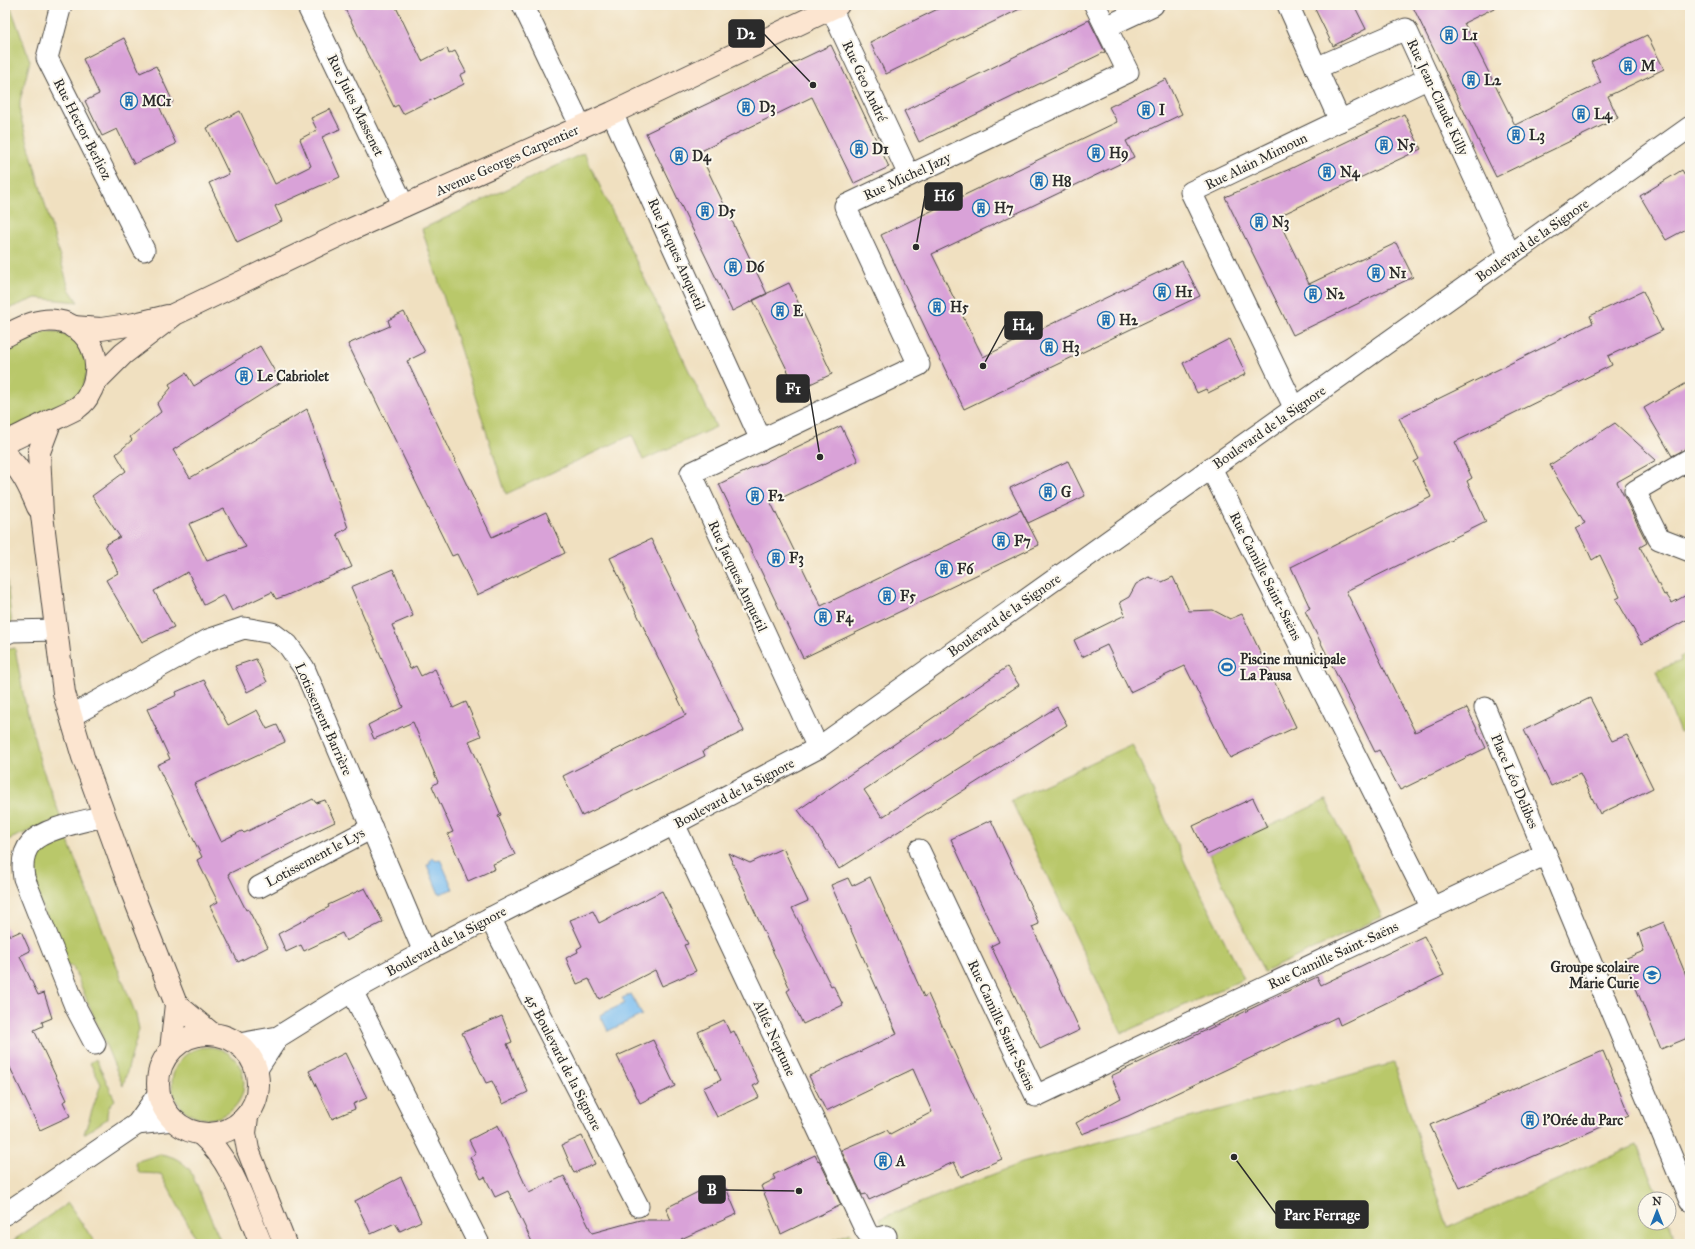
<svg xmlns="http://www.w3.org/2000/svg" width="1695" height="1249" font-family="'IM FELL Great Primer',serif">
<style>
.green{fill:#b9c86a;stroke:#727a4a}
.water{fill:#7cbef1;stroke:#54748e}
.building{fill:#d9a2d8;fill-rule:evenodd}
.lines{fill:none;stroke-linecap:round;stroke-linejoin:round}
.street-casing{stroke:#494641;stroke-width:23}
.secondary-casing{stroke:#494641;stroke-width:24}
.street{stroke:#fff;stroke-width:21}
.secondary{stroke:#fce5d0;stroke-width:22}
.labels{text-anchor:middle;stroke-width:4;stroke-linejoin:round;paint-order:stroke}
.poi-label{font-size:14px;font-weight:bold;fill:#2b2b2b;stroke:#fbf7ec;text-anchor:start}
.street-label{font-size:14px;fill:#2b2b2b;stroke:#fbf7ec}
.leader{fill:none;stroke:#2b2b2b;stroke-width:1.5}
.callout-dot{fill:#2b2b2b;stroke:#fbf7ec;stroke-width:1.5}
.callout{fill:#2b2b2b;stroke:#2b2b2b;stroke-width:1.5}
.callout-label{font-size:15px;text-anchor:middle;font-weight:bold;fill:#fff}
</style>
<rect width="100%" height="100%" fill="#fbf7ec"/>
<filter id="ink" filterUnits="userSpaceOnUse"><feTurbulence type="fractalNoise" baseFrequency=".025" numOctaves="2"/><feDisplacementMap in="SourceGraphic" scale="8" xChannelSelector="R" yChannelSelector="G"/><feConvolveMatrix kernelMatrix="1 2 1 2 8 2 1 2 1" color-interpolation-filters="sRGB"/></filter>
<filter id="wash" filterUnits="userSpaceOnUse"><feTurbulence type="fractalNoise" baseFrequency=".012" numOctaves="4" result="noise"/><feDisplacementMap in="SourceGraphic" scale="16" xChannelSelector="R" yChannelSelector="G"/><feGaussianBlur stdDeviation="0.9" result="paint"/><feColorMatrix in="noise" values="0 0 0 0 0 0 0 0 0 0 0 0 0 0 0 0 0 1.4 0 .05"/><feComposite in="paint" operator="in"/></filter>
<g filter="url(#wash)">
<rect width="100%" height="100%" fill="#f0e0c0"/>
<g class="green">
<path d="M 5,5 L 10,5 L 30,61 L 20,101 L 20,115 L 69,289 L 78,302 L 36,298 L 5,310 Z"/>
<path d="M 584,153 L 716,427 L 643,460 L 632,435 L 506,494 L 422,229 Z"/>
<path d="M 33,330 L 61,332 L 74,339 L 83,349 L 89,363 L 81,395 L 5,437 L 5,345 Z"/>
<path d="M 5,566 L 12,625 L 5,628 Z"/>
<path d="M 15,648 L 24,698 L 41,765 L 61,818 L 5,841 L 5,650 Z"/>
<path d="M 1690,653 L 1690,730 L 1680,733 L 1656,671 L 1681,661 L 1680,657 Z"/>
<path d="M 1132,744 L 1187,867 L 1244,979 L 1122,1033 L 1011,800 Z"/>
<path d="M 1326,800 L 1382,917 L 1264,972 L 1209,854 Z"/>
<path d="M 66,836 L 136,1015 L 139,1029 L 123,1086 L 73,967 L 65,965 L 32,881 L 33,857 L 46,842 Z"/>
<circle cx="208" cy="1083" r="36"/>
<path d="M 96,1059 L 115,1100 C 108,1106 107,1110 107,1119 L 84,1134 L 101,1084 L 90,1063 Z"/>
<path d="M 1394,1063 L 1447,1228 L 1637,1145 L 1659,1199 L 1645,1199 L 1645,1223 L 1669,1223 L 1677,1244 L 889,1244 L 879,1219 L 1022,1163 Z"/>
<path d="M 160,1154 C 173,1156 181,1160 190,1170 L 222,1244 L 176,1244 L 174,1240 L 197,1241 L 161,1174 L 139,1173 L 135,1162 Z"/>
<path d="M 68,1203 L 96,1244 L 8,1244 Z"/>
<path d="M 850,1233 L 855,1244 L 824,1244 Z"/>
</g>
<g class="water">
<path d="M 432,858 L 437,860 L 440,859 L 453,889 L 439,894 L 427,865 L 430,864 L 430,860 Z"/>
<path d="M 631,994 L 642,1015 L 608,1031 L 600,1015 L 625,1003 L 622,998 Z"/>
</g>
<g id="blocks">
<g class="building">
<path d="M 343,5 L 395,5 L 422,61 L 447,48 L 449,54 L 455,51 L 466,72 L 460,75 L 464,84 L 403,114 L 398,105 L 394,107 Z"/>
<path d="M 946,5 L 1028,5 L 886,74 L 870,42 Z"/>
<path d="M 1313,5 L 1354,5 L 1366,29 L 1333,46 Z"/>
<path d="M 1412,5 L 1500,5 L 1464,23 L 1515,125 L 1601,83 L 1591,62 L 1647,35 L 1664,69 L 1608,96 L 1618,118 L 1496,177 Z"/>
<path d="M 1089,20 L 1105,52 L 919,142 L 904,111 Z"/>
<path d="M 124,38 L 140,73 L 156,66 L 173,102 L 160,108 L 176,144 L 134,164 L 117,129 L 102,136 L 85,101 L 99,94 L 83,59 Z"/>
<path d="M 831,45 L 889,167 L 854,183 L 812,97 L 699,152 L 767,294 L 732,311 L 646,133 Z"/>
<path d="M 1166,79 L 1182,114 L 1126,141 L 1134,157 L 932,254 L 983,357 L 1182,261 L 1200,296 L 964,409 L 881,235 L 1117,122 L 1109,107 Z"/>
<path d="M 330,109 L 340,129 L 322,137 L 340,177 L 275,206 L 282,221 L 237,242 L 209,183 L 229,174 L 207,128 L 240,111 L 275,184 L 311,166 L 300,139 L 317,130 L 311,118 Z"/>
<path d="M 1404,114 L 1421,149 L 1277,217 L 1309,284 L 1396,243 L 1413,277 L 1293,335 L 1225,197 L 1290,169 Z"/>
<path d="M 1682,170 L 1690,184 L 1690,227 L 1666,240 L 1640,196 Z"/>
<path d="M 789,283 L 832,374 L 797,390 L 753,300 Z"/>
<path d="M 1643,291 L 1662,331 L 1608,356 L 1612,365 L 1455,442 L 1472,478 L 1467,481 L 1486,522 L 1346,591 L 1415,732 L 1467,708 L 1486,748 L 1400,790 L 1379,750 L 1375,752 L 1317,635 L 1305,611 L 1310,608 L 1291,567 L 1431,497 L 1414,462 L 1419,459 L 1399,418 L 1593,323 L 1590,316 Z"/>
<path d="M 404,312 L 425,352 L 407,361 L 492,537 L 546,512 L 565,553 L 477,595 L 457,554 L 452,556 L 348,344 L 390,326 L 388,320 Z"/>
<path d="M 1229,339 L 1246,374 L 1208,393 L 1206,389 L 1197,393 L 1183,363 Z"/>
<path d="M 260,346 L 281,382 L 173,450 L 190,478 L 307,409 L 348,528 L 337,534 L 352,567 L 285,596 L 276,599 L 272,592 L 232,611 L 224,595 L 204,605 L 188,572 L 154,591 L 174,627 L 142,642 L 106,580 L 118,573 L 105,545 L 120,537 L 92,496 L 126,471 L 116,454 L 132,440 L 130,437 L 161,412 L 157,404 L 171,388 L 169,384 L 186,373 L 194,386 ZM 224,509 L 246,547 L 207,561 L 189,524 Z"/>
<path d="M 1690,381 L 1690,447 L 1672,456 L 1644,408 Z"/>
<path d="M 1615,423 L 1656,460 L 1617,482 L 1647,543 L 1640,547 L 1664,595 L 1666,594 L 1672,603 L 1690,593 L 1690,618 L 1642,644 L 1616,599 L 1620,597 L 1600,555 L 1592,560 L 1587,549 L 1576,528 L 1585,523 L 1564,490 L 1550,465 Z"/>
<path d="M 841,426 L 858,461 L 771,503 L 821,606 L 1021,510 L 1039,545 L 803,658 L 719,484 Z"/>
<path d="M 1068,461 L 1085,496 L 1028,523 L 1010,488 Z"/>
<path d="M 651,539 L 744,731 L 703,751 L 705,756 L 582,816 L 563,776 L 686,715 L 610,558 Z"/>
<path d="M 393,569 L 413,616 L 392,625 L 410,669 L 416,666 L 421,676 L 435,669 L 453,708 L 466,702 L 481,736 L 469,741 L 501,815 L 498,816 L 515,855 L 493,864 L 495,869 L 468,881 L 448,834 L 453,832 L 432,786 L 438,782 L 413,722 L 374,739 L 368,725 L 403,707 L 351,587 Z"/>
<path d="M 1149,577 L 1162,582 L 1173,577 L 1189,611 L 1213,610 L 1230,619 L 1242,614 L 1296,727 L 1230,758 L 1185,666 L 1130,692 L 1107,645 L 1082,657 L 1074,640 L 1125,615 L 1120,602 L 1129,597 L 1136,584 Z"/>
<path d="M 256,659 L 267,682 L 247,692 L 235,666 Z"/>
<path d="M 1007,667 L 1019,685 L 864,790 L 882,817 L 1057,707 L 1067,725 L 839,869 L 811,826 L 810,826 L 798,810 Z"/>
<path d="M 204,680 L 228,725 L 257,710 L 267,729 L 277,725 L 285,742 L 194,784 L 221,841 L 242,831 L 244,833 L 313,799 L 316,803 L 325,800 L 335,822 L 228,874 L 246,910 L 248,909 L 268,947 L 238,962 L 210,906 L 218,902 L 197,860 L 202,857 L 157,765 L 170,759 L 147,709 L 177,695 L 176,692 Z"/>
<path d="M 1590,698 L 1612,741 L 1627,735 L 1653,788 L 1600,814 L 1580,773 L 1551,786 L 1524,730 Z"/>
<path d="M 1253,798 L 1267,827 L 1207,855 L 1193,826 Z"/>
<path d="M 991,820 L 1039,924 L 1032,927 L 1080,1030 L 1040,1049 L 991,946 L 999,942 L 951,839 Z"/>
<path d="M 783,848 L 808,901 L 792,908 L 831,986 L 833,985 L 843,1005 L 803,1024 L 787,991 L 790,989 L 728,853 L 750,863 Z"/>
<path d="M 870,877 L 924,997 L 928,994 L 1002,1159 L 961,1177 L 954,1162 L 869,1200 L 866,1194 L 862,1195 L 841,1150 L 887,1130 L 890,1134 L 932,1112 L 913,1069 L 826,1111 L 809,1076 L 897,1034 L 831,885 L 848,878 L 852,886 Z"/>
<path d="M 365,888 L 383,922 L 346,941 L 342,933 L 304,951 L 301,945 L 286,952 L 278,934 L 329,907 L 328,905 Z"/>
<path d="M 662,891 L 688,944 L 684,945 L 696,971 L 662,986 L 655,970 L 599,999 L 589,979 L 577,984 L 566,958 L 578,952 L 577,949 L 582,946 L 570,920 L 593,911 L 599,923 Z"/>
<path d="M 1664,922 L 1690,985 L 1690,1037 L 1661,1049 L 1624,959 L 1644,951 L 1638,933 Z"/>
<path d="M 5,925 L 10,936 L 21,931 L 30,951 L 20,956 L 38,995 L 44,993 L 52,1018 L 42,1022 L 43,1026 L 34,1030 L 67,1100 L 63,1102 L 70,1116 L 40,1130 L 5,1057 Z"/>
<path d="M 1424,936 L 1444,975 L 1340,1025 L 1337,1017 L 1128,1116 L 1082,1134 L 1076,1123 L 1121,1098 L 1111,1076 L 1317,977 L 1321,985 Z"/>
<path d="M 502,1016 L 512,1042 L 507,1044 L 528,1092 L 503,1104 L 492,1081 L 486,1083 L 462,1033 Z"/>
<path d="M 724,1020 L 730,1033 L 734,1031 L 759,1083 L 753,1086 L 759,1097 L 717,1117 L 703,1088 L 721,1080 L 698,1032 Z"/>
<path d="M 653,1040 L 675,1086 L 640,1103 L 617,1056 Z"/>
<path d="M 1603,1051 L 1629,1115 L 1460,1188 L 1430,1125 Z"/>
<path d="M 345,1053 L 367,1098 L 353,1104 L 355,1109 L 332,1119 L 309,1071 Z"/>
<path d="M 498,1125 L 529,1193 L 564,1176 L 592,1233 L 640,1220 L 671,1220 L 666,1208 L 700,1191 L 703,1197 L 726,1188 L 737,1214 L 681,1239 L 683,1244 L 533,1244 L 508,1191 L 495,1197 L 485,1177 L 481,1179 L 470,1157 L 476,1154 L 469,1140 Z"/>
<path d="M 582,1136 L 595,1164 L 574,1173 L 562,1145 Z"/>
<path d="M 815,1155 L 818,1161 L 819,1160 L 841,1205 L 781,1234 L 761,1186 L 775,1179 L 773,1175 Z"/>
<path d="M 401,1177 L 421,1221 L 400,1231 L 395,1223 L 371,1234 L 355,1201 Z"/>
</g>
</g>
</g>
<g filter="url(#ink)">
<use href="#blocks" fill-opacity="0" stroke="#494641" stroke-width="1"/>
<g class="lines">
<g class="street-casing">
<g id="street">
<path d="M 61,5 L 47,58 L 144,250"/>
<path d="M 307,5 L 404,206"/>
<path d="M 523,5 L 581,127"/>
<path d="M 1288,5 L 1340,121"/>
<path d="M 831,8 L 909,175"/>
<path d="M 1106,27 L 1153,5"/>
<path d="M 1316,68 L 1406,29 L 1510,255"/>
<path d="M 612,113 L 761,440"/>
<path d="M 1295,409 L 1191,192 L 1429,78"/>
<path d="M 1690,459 L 1635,491 L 1659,539 L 1690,551"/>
<path d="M 1211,468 L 1432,908"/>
<path d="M 5,634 L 12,631 L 56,630"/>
<path d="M 1485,708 L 1690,1201"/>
<path d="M 71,716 L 208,640 L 244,628 L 272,633 L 288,645 L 304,668 L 424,952"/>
<path d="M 818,748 L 691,473 L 919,365 L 845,206 L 1128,72 L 1095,5"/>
<path d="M 674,824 L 866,1231 C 871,1239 877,1239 886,1236"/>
<path d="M 919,850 L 1036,1096 L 1546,854"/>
<path d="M 259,887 L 372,828"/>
<path d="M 490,918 L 638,1206"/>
<path d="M 352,991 L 479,1244"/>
<path d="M 95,1044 L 75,1006 L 24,878 C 22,866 22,853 31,843 C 43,828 86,821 104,816"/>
<path d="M 239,1044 L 278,1037 L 352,991 L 424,952 L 674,824 L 818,748 L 1690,127"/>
<path d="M 257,1069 L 278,1037"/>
<path d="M 137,1124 L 173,1120"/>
<path d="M 5,1214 L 137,1124 L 159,1093"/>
</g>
</g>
<g class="secondary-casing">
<g id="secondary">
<path d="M 73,327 L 101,329 L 135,324 L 168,316"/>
<path d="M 5,336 C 21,328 38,318 57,321 C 92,326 106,366 89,394 C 87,399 81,405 77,408 C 64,415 49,421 36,428 C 26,432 15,439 5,442"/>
<path d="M 95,382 L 123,354 L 175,314 L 352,229 L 612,113 L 838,5"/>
<path d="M 51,420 L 39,452 L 42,515 L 64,693 L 83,757 L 132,892 L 176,1004 L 171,1050"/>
<path d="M 5,455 C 21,468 30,488 38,507"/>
<path d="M 176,1004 L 212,1034"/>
<circle cx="208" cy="1084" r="50"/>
<path d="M 247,1117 L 245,1133 L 248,1150 L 285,1244"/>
<path d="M 201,1134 C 233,1161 245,1206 261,1244"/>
</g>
</g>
<use href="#street" class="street"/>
<use href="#secondary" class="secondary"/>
</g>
</g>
<defs>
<g id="building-ring" transform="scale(0.9)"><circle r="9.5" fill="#fbf7ec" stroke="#1f6fb2" stroke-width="1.5"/><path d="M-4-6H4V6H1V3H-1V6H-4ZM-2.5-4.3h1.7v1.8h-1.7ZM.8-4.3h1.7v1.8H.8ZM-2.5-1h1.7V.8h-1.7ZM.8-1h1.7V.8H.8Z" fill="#1f6fb2"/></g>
<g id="stadium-ring" transform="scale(0.9)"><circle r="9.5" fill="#fbf7ec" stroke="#1f6fb2" stroke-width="1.5"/><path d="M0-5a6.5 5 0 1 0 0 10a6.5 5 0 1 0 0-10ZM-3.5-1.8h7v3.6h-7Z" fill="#1f6fb2"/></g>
<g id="school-ring" transform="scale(0.9)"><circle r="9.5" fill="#fbf7ec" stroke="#1f6fb2" stroke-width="1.5"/><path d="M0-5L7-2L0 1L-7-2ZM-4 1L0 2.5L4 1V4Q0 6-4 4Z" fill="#1f6fb2"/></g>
</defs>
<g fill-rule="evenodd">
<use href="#building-ring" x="1449" y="35"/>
<use href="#building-ring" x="1628" y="66"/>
<use href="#building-ring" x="1471" y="80"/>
<use href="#building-ring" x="129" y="101"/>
<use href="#building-ring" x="746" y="107"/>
<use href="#building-ring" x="1146" y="110"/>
<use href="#building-ring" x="1581" y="114"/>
<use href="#building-ring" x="1516" y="135"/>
<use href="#building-ring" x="1384" y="145"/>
<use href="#building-ring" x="859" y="149"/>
<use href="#building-ring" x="1096" y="153"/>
<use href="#building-ring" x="679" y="156"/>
<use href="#building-ring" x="1327" y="172"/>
<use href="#building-ring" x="1039" y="181"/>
<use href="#building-ring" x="981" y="208"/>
<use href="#building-ring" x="705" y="211"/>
<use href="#building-ring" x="1259" y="222"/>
<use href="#building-ring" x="733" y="267"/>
<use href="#building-ring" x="1376" y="273"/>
<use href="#building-ring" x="1162" y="292"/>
<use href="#building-ring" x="1313" y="294"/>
<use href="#building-ring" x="937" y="307"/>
<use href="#building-ring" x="780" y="311"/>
<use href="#building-ring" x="1106" y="320"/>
<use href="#building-ring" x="1049" y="347"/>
<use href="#building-ring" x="244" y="376"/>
<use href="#building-ring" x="1048" y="492"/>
<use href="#building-ring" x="755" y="496"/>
<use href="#building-ring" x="1001" y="541"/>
<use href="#building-ring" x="776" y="558"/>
<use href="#building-ring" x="944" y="569"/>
<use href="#building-ring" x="887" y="596"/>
<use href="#building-ring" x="823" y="617"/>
<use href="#stadium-ring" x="1227" y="667"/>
<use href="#school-ring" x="1652" y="975"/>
<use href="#building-ring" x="1530" y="1120"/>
<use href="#building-ring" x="883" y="1161"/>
</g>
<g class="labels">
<g class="poi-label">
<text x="1462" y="40">L1</text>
<text x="1641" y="71">M</text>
<text x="1484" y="85">L2</text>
<text x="142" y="106">MC1</text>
<text x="759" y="112">D3</text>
<text x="1159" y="115">I</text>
<text x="1594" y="119">L4</text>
<text x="1529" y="140">L3</text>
<text x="1397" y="150">N5</text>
<text x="872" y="154">D1</text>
<text x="1109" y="158">H9</text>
<text x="692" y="161">D4</text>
<text x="1340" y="177">N4</text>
<text x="1052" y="186">H8</text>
<text x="994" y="213">H7</text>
<text x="718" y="216">D5</text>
<text x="1272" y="227">N3</text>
<text x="746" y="272">D6</text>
<text x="1389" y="278">N1</text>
<text x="1175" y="297">H1</text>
<text x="1326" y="299">N2</text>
<text x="950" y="312">H5</text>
<text x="793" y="316">E</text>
<text x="1119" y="325">H2</text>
<text x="1062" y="352">H3</text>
<text x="257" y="381">Le Cabriolet</text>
<text x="1061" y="497">G</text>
<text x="768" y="501">F2</text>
<text x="1014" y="546">F7</text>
<text x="789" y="563">F3</text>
<text x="957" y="574">F6</text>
<text x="900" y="601">F5</text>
<text x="836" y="622">F4</text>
<text x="1240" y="664">Piscine municipale<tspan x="1240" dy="16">La Pausa</tspan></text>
<text x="1639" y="972" text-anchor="end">Groupe scolaire<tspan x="1639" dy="16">Marie Curie</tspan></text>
<text x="1543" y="1125">l'Orée du Parc</text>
<text x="896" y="1166">A</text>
</g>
<g class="street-label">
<text transform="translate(865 81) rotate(65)" y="5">Rue Geo André</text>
<text transform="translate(1438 97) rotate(65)" y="5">Rue Jean-Claude Killy</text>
<text transform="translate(356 105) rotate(64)" y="5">Rue Jules Massenet</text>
<text transform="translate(83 129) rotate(63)" y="5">Rue Hector Berlioz</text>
<text transform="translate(507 160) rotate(-24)" y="5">Avenue Georges Carpentier</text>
<text transform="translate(1256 161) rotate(-26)" y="5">Rue Alain Mimoun</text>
<text transform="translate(907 176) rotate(-25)" y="5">Rue Michel Jazy</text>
<text transform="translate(1532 240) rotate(-35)" y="5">Boulevard de la Signore</text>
<text transform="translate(677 254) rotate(66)" y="5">Rue Jacques Anquetil</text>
<text transform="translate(1269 427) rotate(-35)" y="5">Boulevard de la Signore</text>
<text transform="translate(738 576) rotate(65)" y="5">Rue Jacques Anquetil</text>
<text transform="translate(1266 576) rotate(63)" y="5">Rue Camille Saint-Saëns</text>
<text transform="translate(1004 615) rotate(-35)" y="5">Boulevard de la Signore</text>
<text transform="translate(324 719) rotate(66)" y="5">Lotissement Barrière</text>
<text transform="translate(1515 781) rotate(67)" y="5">Place Léo Delibes</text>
<text transform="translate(734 793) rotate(-28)" y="5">Boulevard de la Signore</text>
<text transform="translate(315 857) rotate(-28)" y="5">Lotissement le Lys</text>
<text transform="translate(446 941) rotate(-28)" y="5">Boulevard de la Signore</text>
<text transform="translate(1333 955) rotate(-25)" y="5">Rue Camille Saint-Saëns</text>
<text transform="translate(1002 1025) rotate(65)" y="5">Rue Camille Saint-Saëns</text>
<text transform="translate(775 1038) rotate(65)" y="5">Allée Neptune</text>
<text transform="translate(564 1062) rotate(63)" y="5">45 Boulevard de la Signore</text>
</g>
</g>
<path class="leader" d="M813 85L764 34M916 247L925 196M983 366L1005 325M820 457L809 389M799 1191L725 1190M1234 1157L1276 1214"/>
<g class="callout-dot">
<circle cx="813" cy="85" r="4"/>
<circle cx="916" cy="247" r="4"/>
<circle cx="983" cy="366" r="4"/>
<circle cx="820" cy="457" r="4"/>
<circle cx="799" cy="1191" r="4"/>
<circle cx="1234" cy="1157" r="4"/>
</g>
<g class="callout">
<rect x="729" y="20" width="35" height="27" rx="4"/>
<rect x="925" y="183" width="37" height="27" rx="4"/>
<rect x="1005" y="312" width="37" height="27" rx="4"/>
<rect x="777" y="375" width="32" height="27" rx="4"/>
<rect x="699" y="1176" width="26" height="27" rx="4"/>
<rect x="1276" y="1201" width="92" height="27" rx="4"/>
</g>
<g class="callout-label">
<text x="746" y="39">D2</text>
<text x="944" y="201">H6</text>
<text x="1023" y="330">H4</text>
<text x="793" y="394">F1</text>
<text x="712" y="1195">B</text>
<text x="1322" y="1220">Parc Ferrage</text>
</g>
<rect width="1695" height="1249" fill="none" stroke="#fbf7ec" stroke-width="20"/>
<g transform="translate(1657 1211)"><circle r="19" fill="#fbf7ec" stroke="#a8a59f"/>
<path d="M0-3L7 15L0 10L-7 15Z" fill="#1f6fb2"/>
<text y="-6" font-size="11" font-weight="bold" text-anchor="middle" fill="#2b2b2b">N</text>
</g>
</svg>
